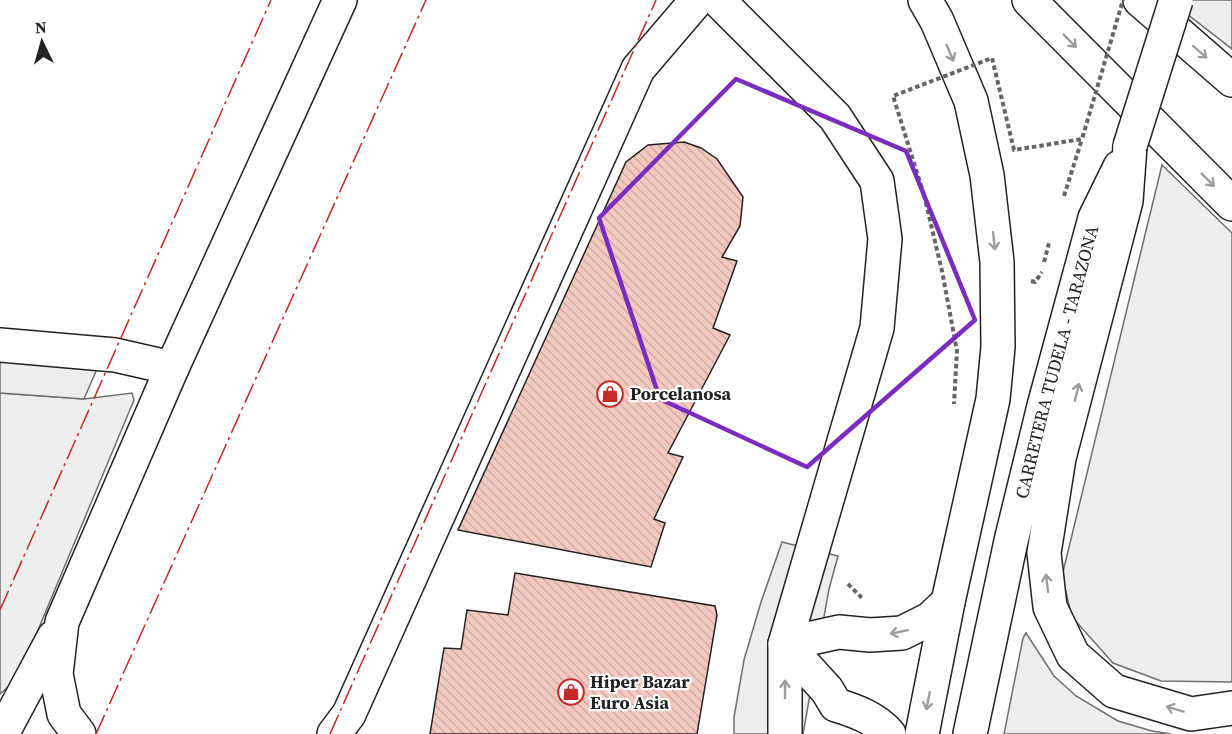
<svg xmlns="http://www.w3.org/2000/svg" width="1232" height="734" font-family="'Source Serif 4',serif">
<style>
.green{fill:#eee;stroke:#6f6f6f;stroke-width:1.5}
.parking{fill:#ededed;stroke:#6f6f6f;stroke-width:1.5}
.building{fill:url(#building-back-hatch);stroke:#222;stroke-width:1.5}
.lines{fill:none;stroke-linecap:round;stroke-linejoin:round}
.minor-casing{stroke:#222;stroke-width:36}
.highway-casing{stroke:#222;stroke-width:36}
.path{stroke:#646464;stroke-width:4;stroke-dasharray:4.5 3;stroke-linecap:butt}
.minor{stroke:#fff;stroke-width:33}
.highway{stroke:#fff;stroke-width:33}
.highway-bridge-casing{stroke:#222;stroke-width:36;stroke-linecap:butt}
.path-bridge{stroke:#646464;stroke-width:4;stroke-dasharray:4.5 3;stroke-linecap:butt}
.highway-bridge{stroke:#fff;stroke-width:33}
.power{stroke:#c62828;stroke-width:1.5;stroke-dasharray:21 4.5 3 4.5;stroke-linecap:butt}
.oneway{stroke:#9c9c9c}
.marked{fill:none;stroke:#7b2cbf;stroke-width:4.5;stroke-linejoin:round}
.labels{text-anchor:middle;stroke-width:4.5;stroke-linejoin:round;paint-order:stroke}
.street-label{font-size:18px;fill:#222;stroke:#fff}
.poi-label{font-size:18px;font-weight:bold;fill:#222;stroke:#fff;text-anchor:start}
</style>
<defs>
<pattern id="building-back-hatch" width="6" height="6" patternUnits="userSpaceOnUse" patternTransform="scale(1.5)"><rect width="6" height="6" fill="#f3c9c0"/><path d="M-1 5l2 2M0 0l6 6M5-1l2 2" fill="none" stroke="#d0aca5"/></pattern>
</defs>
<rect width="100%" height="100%" fill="#fff"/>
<g class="green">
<path d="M 1169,0 L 1232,0 L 1232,49 Z"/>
<path d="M 1162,165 L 1232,233 L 1232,682 L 1161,681 L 1113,663 L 1072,617 L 1062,576 Z"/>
<path d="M 0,393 L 84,399 L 132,393 L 134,400 L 18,678 L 0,694 Z"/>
<path d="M 1026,633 L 1054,676 L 1076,696 L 1118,721 L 1152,731 L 1171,734 L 1004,734 L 1023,638 Z"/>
</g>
<g class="parking">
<path d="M 0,360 L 97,369 L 84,399 L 0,393 Z"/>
<path d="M 782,542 L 838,556 L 829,589 L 803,734 L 734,734 L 734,717 L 744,660 L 761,602 Z"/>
</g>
<g class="building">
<path d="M 684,142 L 701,148 L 717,159 L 743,197 L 740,226 L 722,257 L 737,261 L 713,328 L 730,335 L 668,453 L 683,457 L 654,519 L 665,523 L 651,567 L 458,530 L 626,162 L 648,145 Z"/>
<path d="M 515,573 L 715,606 L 717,615 L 697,734 L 430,734 L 444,648 L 461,649 L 467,610 L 508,615 Z"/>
</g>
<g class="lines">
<g class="minor-casing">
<g id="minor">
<path d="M 718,0 L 835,117 L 877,181 L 885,239 L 877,328 L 785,644 L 785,734"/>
<path d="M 0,345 L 115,355 L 172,368"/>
<path d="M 2,734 L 54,637"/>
<path d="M 79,734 L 64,714 L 56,674 L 62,622 L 172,368 L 340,0"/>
<path d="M 334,734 L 349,714 L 638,69 L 697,0"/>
<path d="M 889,734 C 875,718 856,711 836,705 L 827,690 L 785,644 L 839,632 L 870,635 L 902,633 L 930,619 L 948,602"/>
</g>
</g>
<g class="highway-casing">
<g id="highway">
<path d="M 1029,0 L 1232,204"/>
<path d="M 1140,0 L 1232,80"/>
<path d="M 1130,146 L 1126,201 L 1059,458 L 1044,553 L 1050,607 L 1073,655 L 1114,691 L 1191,714 L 1232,708"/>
<path d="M 922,734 L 948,602 L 993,399 L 998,347 L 997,262 L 987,175 L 971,101 L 937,21 L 925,0"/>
<path id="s1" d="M 970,734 L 1011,541 L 1044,406 L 1095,218 L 1120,167"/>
</g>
</g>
<g class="path">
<path d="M 924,195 L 942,271 L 957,351 L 954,404"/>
<path d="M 1064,196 L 1082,139"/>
<path d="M 1044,262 L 1049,243"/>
<path d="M 1031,281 L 1035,282 L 1042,272"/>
<path d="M 848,584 L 863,599"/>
</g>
<use href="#minor" class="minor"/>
<use href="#highway" class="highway"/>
<g class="highway-bridge-casing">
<path id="highway-bridge" d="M 1130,146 L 1176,0"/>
</g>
<path class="path-bridge" d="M 924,195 L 893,96 L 992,58 L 1014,150 L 1082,139 L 1123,0"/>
<use href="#highway-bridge" class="highway-bridge"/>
<g class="power">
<path d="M 0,610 L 271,0"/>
<path d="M 96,734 L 426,0"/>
<path d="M 330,734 L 656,0"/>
</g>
</g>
<defs><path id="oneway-shaft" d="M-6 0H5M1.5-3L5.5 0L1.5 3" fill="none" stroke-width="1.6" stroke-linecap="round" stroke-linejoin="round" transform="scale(1.5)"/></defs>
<g class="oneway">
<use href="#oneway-shaft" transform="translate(1070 41) rotate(45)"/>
<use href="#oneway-shaft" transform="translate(1200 52) rotate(41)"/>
<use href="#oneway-shaft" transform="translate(950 53) rotate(67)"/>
<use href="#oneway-shaft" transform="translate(1208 180) rotate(45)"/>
<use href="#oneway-shaft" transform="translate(994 241) rotate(84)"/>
<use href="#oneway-shaft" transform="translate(1077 392) rotate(-76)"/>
<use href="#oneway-shaft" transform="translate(1047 583) rotate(-97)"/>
<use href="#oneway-shaft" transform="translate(899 632) rotate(168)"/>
<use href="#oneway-shaft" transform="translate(785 689) rotate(-90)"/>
<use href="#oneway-shaft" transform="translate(928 701) rotate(101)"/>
<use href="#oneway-shaft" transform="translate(1175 709) rotate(-163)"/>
</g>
<path class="marked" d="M 736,79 L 906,151 L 975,320 L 807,467 L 660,399 L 599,218 Z"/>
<defs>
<g id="shop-ring" transform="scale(1.35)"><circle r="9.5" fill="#fff" stroke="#c62828" stroke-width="1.5"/><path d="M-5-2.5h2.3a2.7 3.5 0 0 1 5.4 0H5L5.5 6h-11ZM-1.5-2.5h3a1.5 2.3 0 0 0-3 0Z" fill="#c62828"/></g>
</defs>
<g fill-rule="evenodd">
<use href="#shop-ring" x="610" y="394"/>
<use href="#shop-ring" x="571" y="692"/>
</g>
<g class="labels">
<g class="street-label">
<text dy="6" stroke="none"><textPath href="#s1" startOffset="382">CARRETERA TUDELA - TARAZONA</textPath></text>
</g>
<g class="poi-label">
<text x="630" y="400">Porcelanosa</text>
<text x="590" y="688">Hiper Bazar<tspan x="590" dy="21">Euro Asia</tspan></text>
</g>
</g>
<g transform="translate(42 42) rotate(355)" stroke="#ffffff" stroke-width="4.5" paint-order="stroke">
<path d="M0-4.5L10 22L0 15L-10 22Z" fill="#222222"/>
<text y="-9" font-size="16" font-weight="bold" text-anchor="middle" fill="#222222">N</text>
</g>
</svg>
